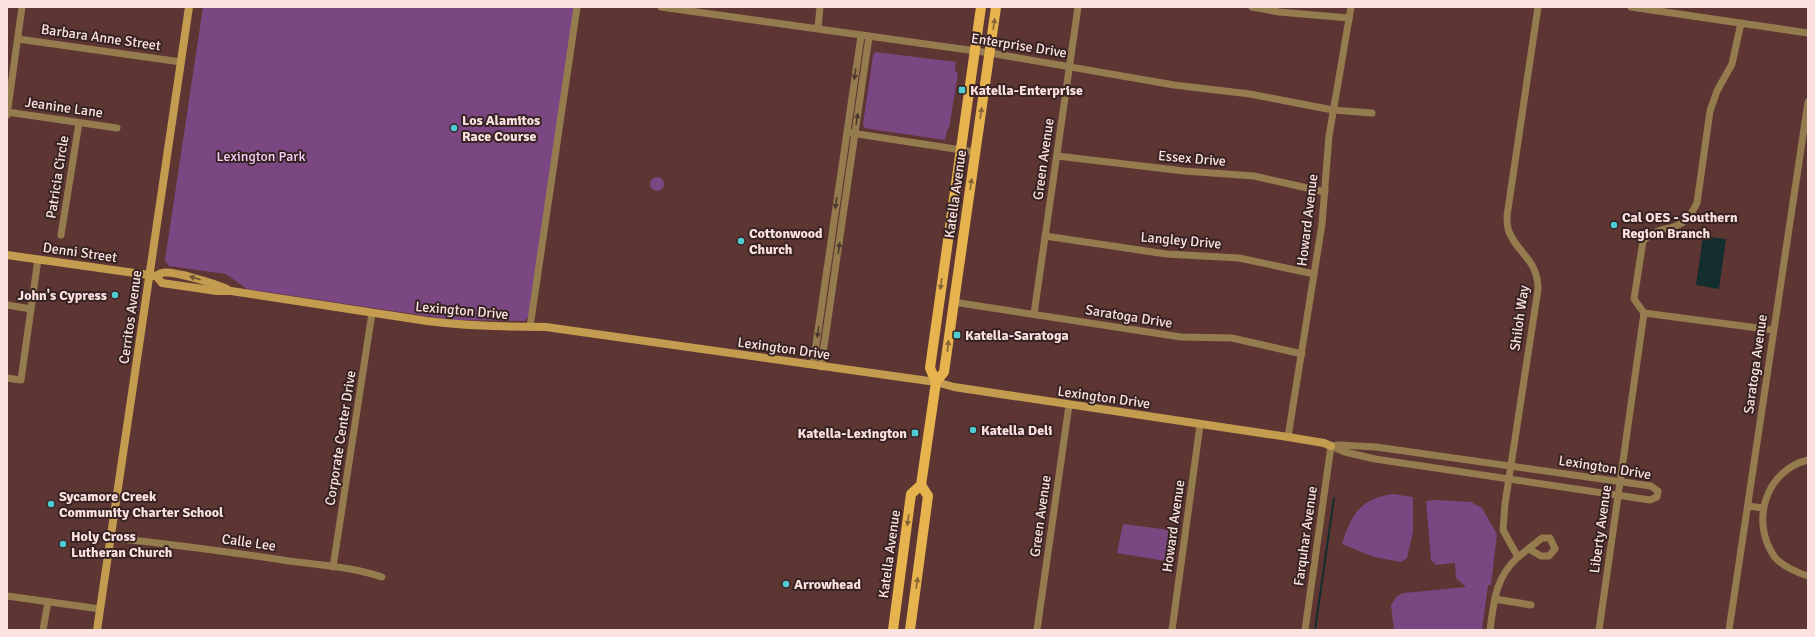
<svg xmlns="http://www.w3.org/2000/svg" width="1815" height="637" font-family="Signika,sans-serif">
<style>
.green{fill:#7a4782}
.water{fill:#142d2e}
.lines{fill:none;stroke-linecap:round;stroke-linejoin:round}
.stream{stroke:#142d2e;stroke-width:2}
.street{stroke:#957c4f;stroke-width:7}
.secondary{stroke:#c39c50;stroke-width:8}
.primary{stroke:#e6b34e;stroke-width:10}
.oneway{fill:#856436}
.oneway2{fill:#4e392d}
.oneway3{fill:#6e5334}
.poi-dot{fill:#51ccd5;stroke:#362322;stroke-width:1.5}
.labels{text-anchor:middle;stroke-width:4;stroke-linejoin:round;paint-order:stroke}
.street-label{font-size:14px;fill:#fbe2e0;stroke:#362322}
.poi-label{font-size:14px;font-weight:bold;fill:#fbe2e0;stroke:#362322;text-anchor:start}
.park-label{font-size:14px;fill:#f7d0fd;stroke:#362322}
</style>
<rect width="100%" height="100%" fill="#5d3634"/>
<g class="green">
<path d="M 203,7 L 580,7 L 534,319 L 526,318 L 526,321 L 453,320 L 247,289 L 226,274 L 169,266 L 165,260 Z"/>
<path d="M 875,52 L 956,62 L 955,71 L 958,73 L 949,128 L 947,130 L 945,140 L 864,128 L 863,124 L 873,56 Z"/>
<circle cx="657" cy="184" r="7"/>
<path d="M 1392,494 L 1413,497 L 1413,532 L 1407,558 L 1401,562 L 1374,557 L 1342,544 C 1351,515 1360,499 1392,494 Z"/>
<path d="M 1437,500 L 1471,502 L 1482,508 L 1497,534 L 1491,585 L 1488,585 L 1482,630 L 1394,630 L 1391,605 L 1397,596 L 1404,593 L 1466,587 L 1456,578 L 1455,563 L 1436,565 L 1431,560 L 1426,501 Z"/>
<path d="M 1123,524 L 1177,531 L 1172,562 L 1117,553 Z"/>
</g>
<path class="water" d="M 1703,236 L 1726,239 L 1719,289 L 1696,285 Z"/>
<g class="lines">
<path class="stream" d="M 1315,630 L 1334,498"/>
<g class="street">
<path d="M 661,7 L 990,53 L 1174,85 L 1250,94 L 1333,110 L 1372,113"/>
<path d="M 1252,7 L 1279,12 L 1349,18"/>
<path d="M 1631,7 L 1808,33"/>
<path d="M 1741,23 L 1732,64 L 1717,91 L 1710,111 L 1697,203 C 1680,239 1663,220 1643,241 L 1634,299 L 1644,313 L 1773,330"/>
<path d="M 818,28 L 820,7"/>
<path d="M 18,39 L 181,62"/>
<path d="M 7,112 L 117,128"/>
<path d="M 7,115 L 22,7"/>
<path d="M 851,133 L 975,152"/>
<path d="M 1057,156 L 1184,171 L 1254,176 L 1325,192"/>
<path d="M 61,235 L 79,123"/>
<path d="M 1045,236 L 1166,254 L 1239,258 L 1314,274"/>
<path d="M 953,302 L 1181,337 L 1232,338 L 1302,354"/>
<path d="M 7,305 L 31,309"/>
<path d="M 1034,314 L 1078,7"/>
<path d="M 530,327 L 577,7"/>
<path d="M 813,365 L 861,36"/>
<path d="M 821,367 L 869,37"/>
<path d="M 7,378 L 21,380 L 38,259"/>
<path d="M 1288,437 L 1322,224 L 1329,136 L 1351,7"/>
<path d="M 1340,445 L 1376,447 L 1651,486 L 1658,491 L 1657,497 L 1650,500 L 1375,459 L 1345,452 L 1331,446 Z"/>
<path d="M 1808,460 C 1766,470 1750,521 1774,556 C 1780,565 1798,573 1808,576"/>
<path d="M 1748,506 L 1763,508"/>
<path d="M 111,538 C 171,544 230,552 289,561 C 320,565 352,567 382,577"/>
<path d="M 1518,557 L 1542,538 L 1550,538 L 1555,549 L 1549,556 L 1541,556 L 1529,549"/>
<path d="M 333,567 L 372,313"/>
<path d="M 7,596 L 100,609"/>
<path d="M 1495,599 L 1531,605"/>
<path d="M 43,630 L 48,602"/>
<path d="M 1037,630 L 1069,405"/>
<path d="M 1172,630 L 1200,425"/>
<path d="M 1305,630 L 1331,446"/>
<path d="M 1490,630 C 1494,601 1495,578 1518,557 L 1503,530 L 1505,504 L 1538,289 C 1538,260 1519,255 1509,232 C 1507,227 1507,221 1507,216 L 1538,7"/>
<path d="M 1599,630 L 1644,313"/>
<path d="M 1729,630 L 1808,102"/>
</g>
<g class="secondary">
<path d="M 7,255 L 156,276 C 158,275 160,273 162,273 C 171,270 217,284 227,289"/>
<path d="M 156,276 L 162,283 L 217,291 L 231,291 L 427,321 C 466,326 506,327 546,327 L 936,382 L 954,387 L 1288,437 L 1324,443 L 1331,446"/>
<path d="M 97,630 L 189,7"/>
</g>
<g class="primary">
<path d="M 936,382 L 930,368 L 981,7"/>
<path d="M 893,630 L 911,494 L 921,485 L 936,382 L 944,372 L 996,7"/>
<path d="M 910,630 L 928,496 L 921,485"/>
</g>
</g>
<defs><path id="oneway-solid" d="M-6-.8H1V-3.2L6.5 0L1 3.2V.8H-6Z"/></defs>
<g class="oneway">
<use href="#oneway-solid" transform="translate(994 24) rotate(-82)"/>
<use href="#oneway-solid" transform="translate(981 113) rotate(-82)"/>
<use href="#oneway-solid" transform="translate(971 184) rotate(-82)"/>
<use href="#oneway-solid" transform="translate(941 284) rotate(98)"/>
<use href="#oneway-solid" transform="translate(948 346) rotate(-83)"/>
<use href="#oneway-solid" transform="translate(908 520) rotate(98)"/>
<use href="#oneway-solid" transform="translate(917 583) rotate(-82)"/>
</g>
<g class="oneway2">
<use href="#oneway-solid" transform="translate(855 74) rotate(98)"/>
<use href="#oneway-solid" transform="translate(857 119) rotate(-82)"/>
<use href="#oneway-solid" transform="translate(836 203) rotate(98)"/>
<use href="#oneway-solid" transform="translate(839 248) rotate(-82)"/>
<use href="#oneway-solid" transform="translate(818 332) rotate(98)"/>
</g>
<use class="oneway3" href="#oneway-solid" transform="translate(195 278) rotate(-162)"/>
<g class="poi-dot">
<rect x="958" y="86" width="8" height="8" rx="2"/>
<circle cx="454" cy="128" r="4"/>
<circle cx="1614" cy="225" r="4"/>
<circle cx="741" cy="241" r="4"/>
<circle cx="115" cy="295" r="4"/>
<rect x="953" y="331" width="8" height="8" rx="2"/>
<circle cx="973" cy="430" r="4"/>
<rect x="911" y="429" width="8" height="8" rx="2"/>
<circle cx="51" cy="504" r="4"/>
<circle cx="63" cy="544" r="4"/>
<circle cx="786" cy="584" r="4"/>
</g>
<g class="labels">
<g class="street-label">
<text transform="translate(101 37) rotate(8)" y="5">Barbara Anne Street</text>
<text transform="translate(1019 45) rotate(9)" y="5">Enterprise Drive</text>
<text transform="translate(64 107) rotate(8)" y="5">Jeanine Lane</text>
<text transform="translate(1192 158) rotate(5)" y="5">Essex Drive</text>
<text transform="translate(1043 159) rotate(-82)" y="5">Green Avenue</text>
<text transform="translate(57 177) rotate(-81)" y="5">Patricia Circle</text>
<text transform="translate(955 194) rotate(-82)" y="5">Katella Avenue</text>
<text transform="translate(1307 220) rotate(-83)" y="5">Howard Avenue</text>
<text transform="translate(1181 240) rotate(5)" y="5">Langley Drive</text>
<text transform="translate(80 252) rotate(8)" y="5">Denni Street</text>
<text transform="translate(462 310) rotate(5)" y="5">Lexington Drive</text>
<text transform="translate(1129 316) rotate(9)" y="5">Saratoga Drive</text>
<text transform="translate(130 317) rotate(-82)" y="5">Cerritos Avenue</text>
<text transform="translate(1519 318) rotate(-82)" y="5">Shiloh Way</text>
<text transform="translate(784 348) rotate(8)" y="5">Lexington Drive</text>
<text transform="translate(1755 364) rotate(-82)" y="5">Saratoga Avenue</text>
<text transform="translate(1104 397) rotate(8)" y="5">Lexington Drive</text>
<text transform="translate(340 438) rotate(-81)" y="5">Corporate Center Drive</text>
<text transform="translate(1605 467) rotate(9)" y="5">Lexington Drive</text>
<text transform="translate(1040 516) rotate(-82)" y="5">Green Avenue</text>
<text transform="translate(1173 526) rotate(-82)" y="5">Howard Avenue</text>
<text transform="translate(1600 529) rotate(-82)" y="5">Liberty Avenue</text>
<text transform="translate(1305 536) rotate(-82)" y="5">Farquhar Avenue</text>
<text transform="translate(249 542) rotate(8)" y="5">Calle Lee</text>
<text transform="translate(889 554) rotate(-82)" y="5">Katella Avenue</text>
</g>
<g class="poi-label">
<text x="970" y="95">Katella-Enterprise</text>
<text x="462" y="125">Los Alamitos<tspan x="462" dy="16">Race Course</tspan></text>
<text x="1622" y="222">Cal OES - Southern<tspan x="1622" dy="16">Region Branch</tspan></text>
<text x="749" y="238">Cottonwood<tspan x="749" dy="16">Church</tspan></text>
<text x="107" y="300" text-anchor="end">John's Cypress</text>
<text x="965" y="340">Katella-Saratoga</text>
<text x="981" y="435">Katella Deli</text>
<text x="907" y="438" text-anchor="end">Katella-Lexington</text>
<text x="59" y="501">Sycamore Creek<tspan x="59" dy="16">Community Charter School</tspan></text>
<text x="71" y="541">Holy Cross<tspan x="71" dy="16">Lutheran Church</tspan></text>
<text x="794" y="589">Arrowhead</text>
</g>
<g class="park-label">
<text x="261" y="161">Lexington Park</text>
</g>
</g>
<rect width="1815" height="637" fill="none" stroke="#fbe2e0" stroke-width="16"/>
</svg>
